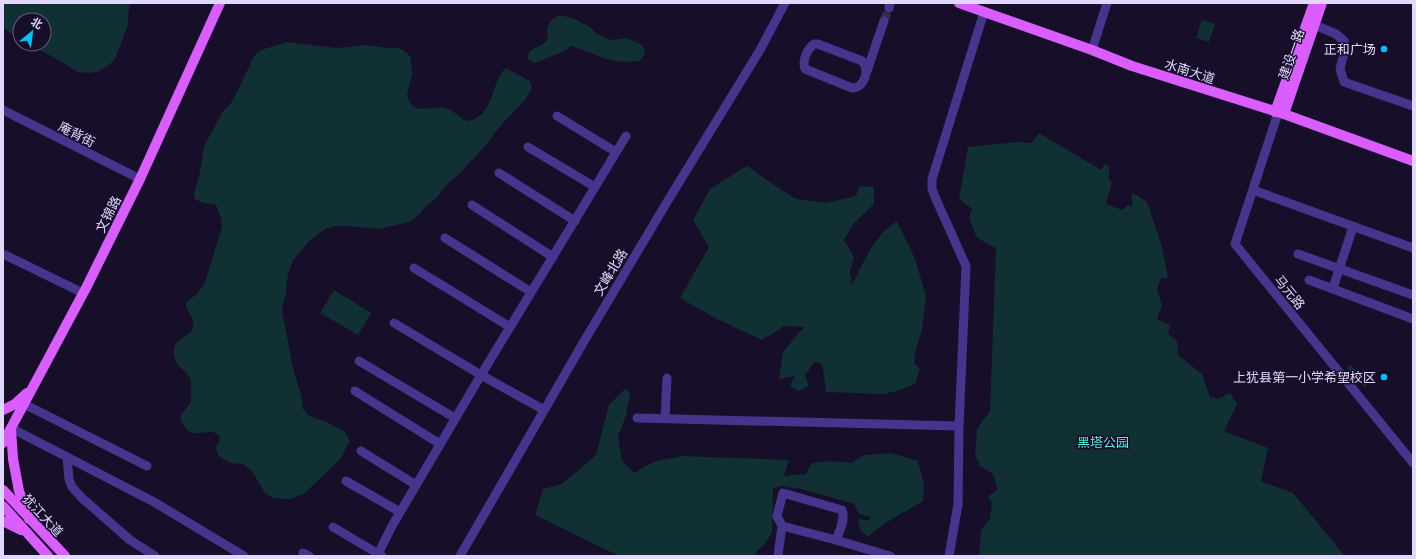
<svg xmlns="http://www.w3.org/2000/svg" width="1416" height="559" font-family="Manrope,'Noto Sans SC',sans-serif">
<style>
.green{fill:#103034}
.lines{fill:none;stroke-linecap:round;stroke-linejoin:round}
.minor-tunnel{stroke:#352c4a;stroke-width:9;stroke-dasharray:9 4.5;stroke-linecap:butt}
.minor{stroke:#45358d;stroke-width:9}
.major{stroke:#da5eff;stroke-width:10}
.poi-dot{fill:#03c1ff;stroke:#170e2a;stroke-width:1.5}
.labels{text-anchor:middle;stroke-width:3;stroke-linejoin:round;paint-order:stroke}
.poi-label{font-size:13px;fill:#e1d7ff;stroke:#170e2a;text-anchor:end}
.street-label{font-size:13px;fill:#e1d7ff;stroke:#170e2a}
.park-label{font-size:13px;fill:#58eadb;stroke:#170e2a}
</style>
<rect width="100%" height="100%" fill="#170e2a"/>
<g class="green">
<path d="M 3,3 L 130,3 L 128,16 L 128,25 L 114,61 L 100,71 L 91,73 L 78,72 L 53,57 L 28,44 L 44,44 L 44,20 L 20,20 L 20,39 L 3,28 Z"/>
<path d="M 560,15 L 575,19 L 590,27 L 597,34 L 608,39 L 613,40 L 625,38 L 639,43 L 642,46 L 644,49 L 645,54 L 639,61 L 623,62 L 606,59 L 576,47 L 571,46 L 565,51 L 535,63 L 528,59 C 527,47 542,48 547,40 C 549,36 547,34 547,31 C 547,23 554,17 560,15 Z"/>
<path d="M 1202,20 L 1215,24 L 1209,42 L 1196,38 Z"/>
<path d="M 287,42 L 336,48 L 367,45 L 387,48 L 399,48 L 407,53 L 410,56 L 411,61 L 412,74 L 407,96 C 414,119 433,103 448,109 C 455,112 460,118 467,121 C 495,117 491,80 506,68 L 530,81 L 532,88 L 525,100 L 502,124 L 486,145 L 461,172 L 445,186 L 437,197 L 423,209 L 421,213 L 409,222 L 379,229 L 348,226 L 334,226 L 325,229 L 310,240 L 293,260 L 288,274 L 286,292 L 282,310 L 293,368 L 301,395 L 303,409 L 309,416 L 327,422 L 345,432 L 350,441 L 341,458 L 304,494 L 291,499 L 287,499 L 273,498 L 265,493 L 251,470 L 243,464 L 230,463 L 219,456 L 217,452 L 216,448 L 220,439 L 219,435 C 216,434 213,431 210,432 C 200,432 192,437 185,427 C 173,413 189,411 191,400 C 192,398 191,394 191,391 C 191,388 192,382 190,379 C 186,369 175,368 174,354 C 171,339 189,338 193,328 C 196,319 185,311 186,302 L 197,294 L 205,282 L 222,227 L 221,218 L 216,205 L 203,203 L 195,199 L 194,194 L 200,172 L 204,146 L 222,113 L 231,103 L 239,88 L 254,56 L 261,50 Z"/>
<path d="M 1039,133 L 1101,170 L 1105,164 L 1109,166 L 1109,180 L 1112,182 L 1106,204 L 1122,210 L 1128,205 L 1133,206 L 1131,195 L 1135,194 L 1147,202 L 1162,247 L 1168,278 L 1161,278 L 1157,289 L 1162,305 L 1157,319 L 1170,325 L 1168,334 L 1177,341 L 1178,355 L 1202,374 L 1210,397 L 1218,399 L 1230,393 L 1237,404 L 1224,431 L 1268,448 L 1261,481 L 1293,493 L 1345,556 L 979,556 L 981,530 L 990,519 L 992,503 L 988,496 L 998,490 L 993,474 L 980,466 L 975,454 L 977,429 L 984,419 L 990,412 L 996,248 L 977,238 L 969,218 L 972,209 L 959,199 L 968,147 L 1019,142 L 1032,143 Z"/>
<path d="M 747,166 L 768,181 L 796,199 L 826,203 L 856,196 L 859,186 L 874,187 L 874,204 L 853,224 L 844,240 L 854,257 L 850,272 L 852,285 L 868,253 L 882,233 L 897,221 L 915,259 L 926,296 L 922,330 L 916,349 L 914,363 L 920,369 L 915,384 L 897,391 L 883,394 L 826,392 L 823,368 L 820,363 L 814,362 L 805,376 L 809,386 L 799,391 L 790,386 L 795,376 L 779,379 L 783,352 L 804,327 L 784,326 L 762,340 L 715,318 L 680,298 L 709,247 L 693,220 L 710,189 Z"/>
<path d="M 334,290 L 371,313 L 358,335 L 320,313 Z"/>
<path d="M 1351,365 L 1368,384 L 1365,388 L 1347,368 Z"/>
<path d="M 625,389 L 630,393 L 626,416 L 618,436 L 622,461 L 634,473 L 653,462 L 682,456 L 789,460 L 784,476 L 806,474 L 812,463 L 832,461 L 851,463 L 864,455 L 891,453 L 918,461 L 924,484 L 923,501 C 904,513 884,522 868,537 L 860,529 L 858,519 L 869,520 L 871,517 L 859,514 L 854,504 L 802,489 L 783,486 L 773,488 L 772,532 L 765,544 L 757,551 L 755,556 L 619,556 L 535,515 L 543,489 L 562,484 L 596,455 L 609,405 Z"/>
</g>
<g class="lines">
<path class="minor-tunnel" d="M 884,21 L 889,8"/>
<g class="minor">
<path d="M 889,8 L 890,3"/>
<path d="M 1315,25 L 1336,34 L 1344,41 L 1345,49 L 1340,69 L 1344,82 L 1413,106"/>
<path d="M 814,44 L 818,44 L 862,61 C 870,69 865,88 852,88 L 805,69 C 802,61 807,49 814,44 Z"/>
<path d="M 1092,50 L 1107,3"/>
<path d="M 867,71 L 884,21"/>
<path d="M 3,110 L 140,179"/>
<path d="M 1278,113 L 1235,244 L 1413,463"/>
<path d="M 557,116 L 616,152"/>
<path d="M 528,147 L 595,187"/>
<path d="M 499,173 L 575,221"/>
<path d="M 1253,190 L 1413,248"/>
<path d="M 472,205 L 553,257"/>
<path d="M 445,238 L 531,292"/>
<path d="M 3,254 L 83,293"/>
<path d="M 1298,254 L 1413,295"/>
<path d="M 414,268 L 510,327"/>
<path d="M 1309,280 L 1413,319"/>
<path d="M 1333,288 L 1353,227"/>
<path d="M 394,323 L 481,375 L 544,410"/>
<path d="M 359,361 L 455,418"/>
<path d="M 355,391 L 440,444"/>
<path d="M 24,404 L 147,466"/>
<path d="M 637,418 L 959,426"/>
<path d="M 665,418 L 667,378"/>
<path d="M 11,428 L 154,502 L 244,556"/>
<path d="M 361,451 L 416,485"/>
<path d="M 67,457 L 69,479 L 72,487 L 82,498 L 130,540 L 155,556"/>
<path d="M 346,481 L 400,512"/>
<path d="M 782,526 L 836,540"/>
<path d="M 333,527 L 382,556"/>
<path d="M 303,553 L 309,556"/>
<path d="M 377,556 L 392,526 L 481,375 L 626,136"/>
<path d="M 460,556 L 583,343 L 667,202 L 760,50 L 785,3"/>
<path d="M 778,556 L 782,526 L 777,516 L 783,493 L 842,510 C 846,519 839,532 836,540 L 890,556"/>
<path d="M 949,556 L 958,504 L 959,426 L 966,266 L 935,197 L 932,189 L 932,179 L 984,12"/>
</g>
<g class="major">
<path d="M 959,3 L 1092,50 L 1132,66 L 1284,114 L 1413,161"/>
<path d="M 1275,112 L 1314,3"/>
<path d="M 1284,114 L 1322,3"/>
<path d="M 3,410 L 15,404 L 27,393"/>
<path d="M 11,429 L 13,459 L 19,491 L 29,519"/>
<path d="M 3,443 L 86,288 L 140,179 L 220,3"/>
<path d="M 3,490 L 65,556"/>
<path d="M 3,506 L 48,556"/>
<path d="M 3,521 L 21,530"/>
</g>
</g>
<g class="poi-dot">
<circle cx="1384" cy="49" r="4"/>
<circle cx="1384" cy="377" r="4"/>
</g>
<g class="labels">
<g class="poi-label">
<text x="1376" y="54">正和广场</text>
<text x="1376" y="382">上犹县第一小学希望校区</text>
</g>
<g class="street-label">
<text transform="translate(1291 54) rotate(-71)" y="5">建设一路</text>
<text transform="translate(1190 71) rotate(18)" y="5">水南大道</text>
<text transform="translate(77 134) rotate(27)" y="5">庵背街</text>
<text transform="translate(108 214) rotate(-63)" y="5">文锦路</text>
<text transform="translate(610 272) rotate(-59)" y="5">文峰北路</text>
<text transform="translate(1290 292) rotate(51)" y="5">马元路</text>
<text transform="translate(43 515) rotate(47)" y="5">犹江大道</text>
</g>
<g class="park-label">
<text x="1103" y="447">黑塔公园</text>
</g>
</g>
<rect width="1416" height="559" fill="none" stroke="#e1d7ff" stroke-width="8"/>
<g transform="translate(32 32) rotate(29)"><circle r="19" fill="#170e2a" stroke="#685e7f"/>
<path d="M0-3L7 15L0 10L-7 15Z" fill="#03c1ff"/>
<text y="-6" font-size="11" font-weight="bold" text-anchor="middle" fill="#e1d7ff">北</text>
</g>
</svg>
